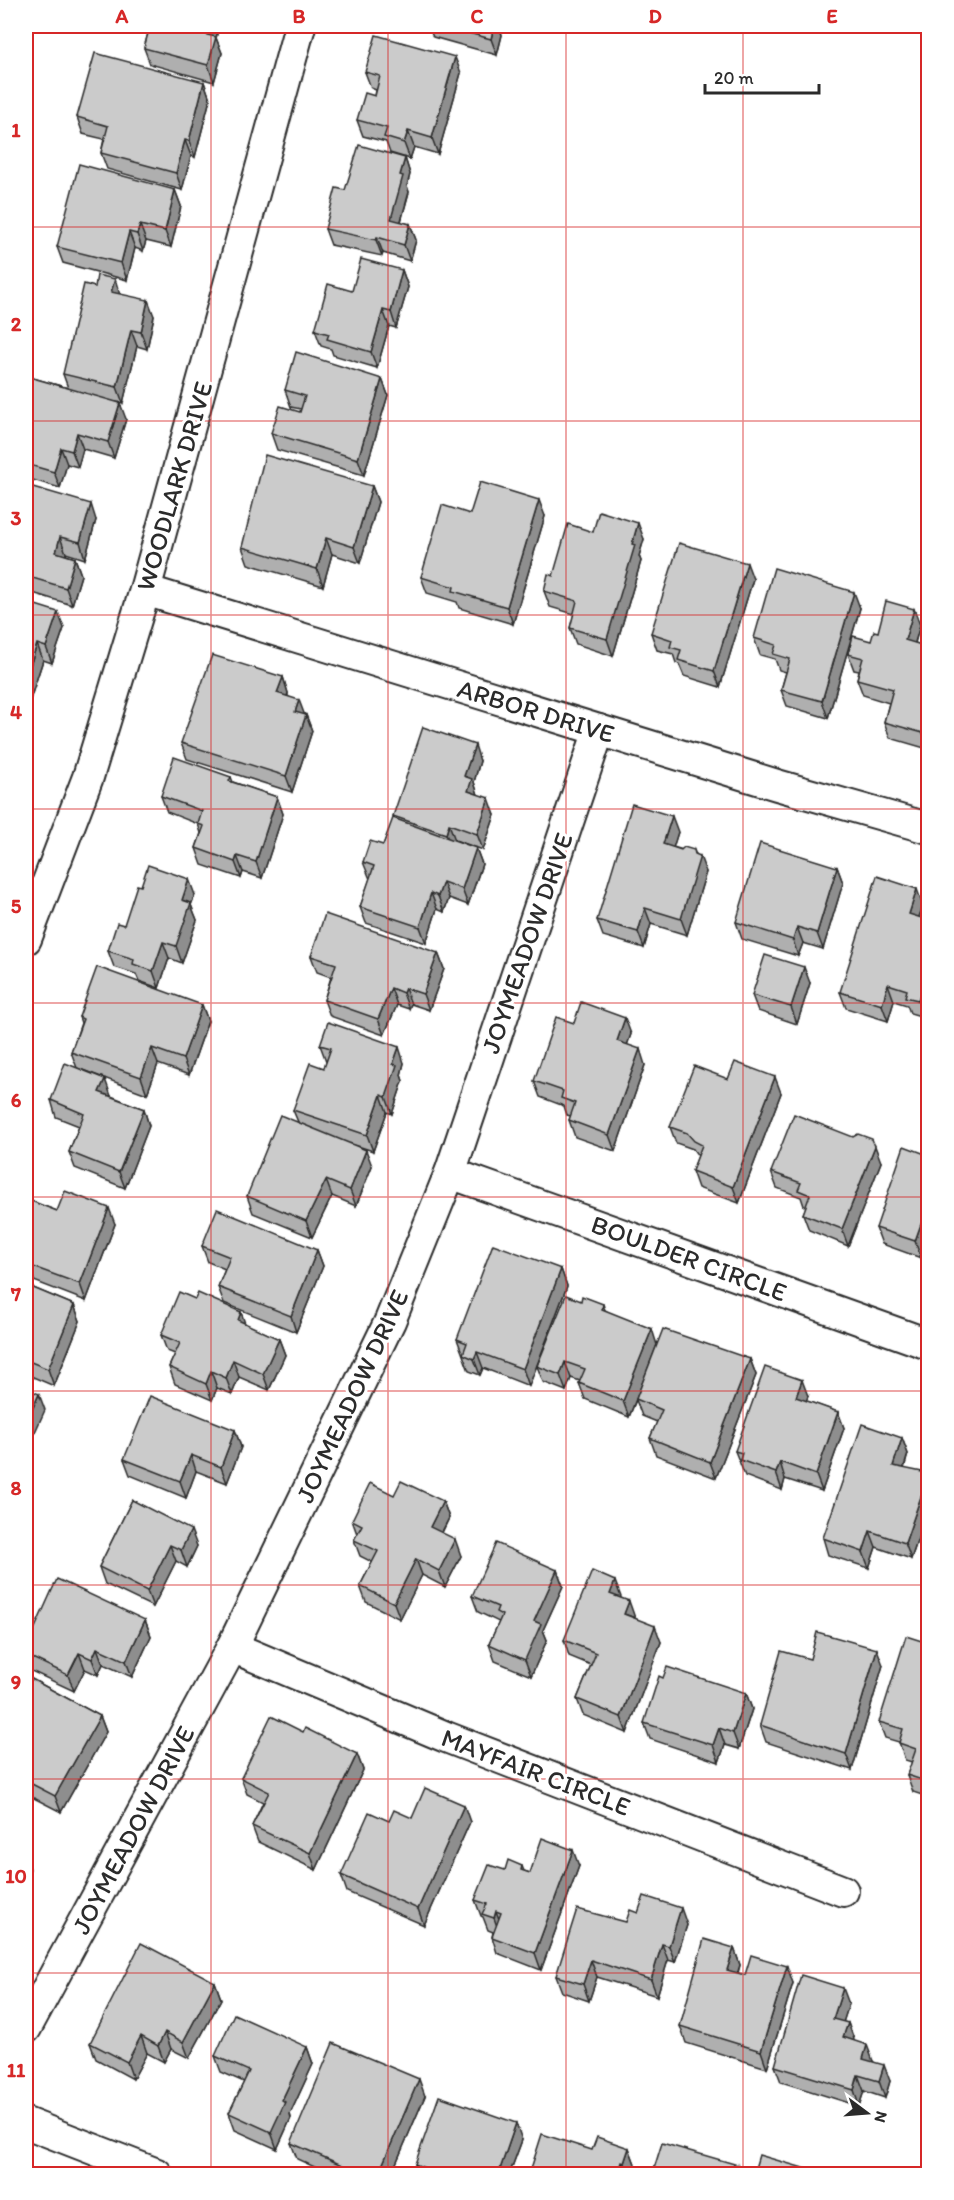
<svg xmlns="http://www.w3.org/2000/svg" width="954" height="2200" font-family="Itim,sans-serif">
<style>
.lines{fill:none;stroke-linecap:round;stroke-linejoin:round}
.minor-casing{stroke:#2b2b2b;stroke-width:34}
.minor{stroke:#fff;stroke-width:30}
.wall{fill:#afafaf;stroke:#2b2b2b;stroke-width:1.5}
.shaded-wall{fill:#8e8e8e;stroke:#2b2b2b;stroke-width:1.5}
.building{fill:#cbcbcb;stroke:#2b2b2b;stroke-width:1.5}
.grid{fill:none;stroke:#d62828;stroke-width:1.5;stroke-opacity:0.55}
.labels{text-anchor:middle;stroke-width:6;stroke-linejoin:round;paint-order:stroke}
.street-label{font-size:26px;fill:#2b2b2b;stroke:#fff}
.neatline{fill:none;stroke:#d62828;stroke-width:2}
.grid-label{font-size:20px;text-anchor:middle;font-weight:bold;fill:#d62828}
</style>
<rect width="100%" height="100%" fill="#fff"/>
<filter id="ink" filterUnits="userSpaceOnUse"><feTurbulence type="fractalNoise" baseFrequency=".0167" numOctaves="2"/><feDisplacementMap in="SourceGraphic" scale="12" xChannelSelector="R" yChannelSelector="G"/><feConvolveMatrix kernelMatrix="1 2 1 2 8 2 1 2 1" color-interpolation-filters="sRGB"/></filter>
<g filter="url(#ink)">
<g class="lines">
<g class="minor-casing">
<g id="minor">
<path d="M 145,590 L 777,785 L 928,828"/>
<path d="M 26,939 L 88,777 L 145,590 L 300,26"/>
<path d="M 450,1173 L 928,1344"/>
<path d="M 232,1647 L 446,1737 L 843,1891"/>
<path d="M 26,2028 L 232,1647 L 390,1321 L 450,1173 L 599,730"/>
<path d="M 26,2123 L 157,2174"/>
</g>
</g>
<use href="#minor" class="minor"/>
</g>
<g class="wall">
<path d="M 150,26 L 219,26 L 216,38 L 222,53 L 214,82 L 150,64 L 144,48 Z"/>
<path d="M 428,26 L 499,26 L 502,35 L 497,55 L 433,37 Z"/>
<path d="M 365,72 L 461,73 L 438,154 L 414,147 L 410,159 L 390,153 L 386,142 L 363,136 L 357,120 L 375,96 L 376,90 L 371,88 Z"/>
<path d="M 204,82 L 210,99 L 195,157 L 191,156 L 182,190 L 107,169 L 101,153 L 104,139 L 83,134 L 77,117 Z"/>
<path d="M 405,158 L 410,174 L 407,186 L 409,192 L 401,222 L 410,224 L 416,240 L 410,261 L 383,253 L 382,256 L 331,245 L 325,229 Z"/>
<path d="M 175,190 L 181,206 L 171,247 L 146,241 L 143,251 L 135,248 L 127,280 L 63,263 L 57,247 Z"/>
<path d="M 402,270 L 408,287 L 396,328 L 389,326 L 377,368 L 333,355 L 331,349 L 321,346 L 315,330 L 352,291 Z"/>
<path d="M 120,294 L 154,316 L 147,349 L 137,346 L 123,403 L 116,402 L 126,419 L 114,458 L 83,449 L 78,467 L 67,464 L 60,488 L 26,478 L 26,376 L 68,388 L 63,374 Z"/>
<path d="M 382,379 L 388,395 L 364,475 L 277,450 L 271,433 L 300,412 L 301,409 L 291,407 L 285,390 Z"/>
<path d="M 26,485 L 96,520 L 85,559 L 66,553 L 66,555 L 75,558 L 81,575 L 72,605 L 26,591 Z"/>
<path d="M 372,486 L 378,502 L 360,563 L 332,554 L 323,586 L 248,564 L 242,547 Z"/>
<path d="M 470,514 L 545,516 L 513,624 L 459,608 L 457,602 L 427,593 L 421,577 Z"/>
<path d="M 593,532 L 644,539 L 639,556 L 641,561 L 613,656 L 576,644 L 570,628 L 574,614 L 550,607 L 544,591 L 553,576 Z"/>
<path d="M 753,579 L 720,687 L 684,676 L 679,664 L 676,663 L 673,654 L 657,650 L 651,633 Z"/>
<path d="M 26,602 L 64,628 L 52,663 L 43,660 L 26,712 L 32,728 L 26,747 Z"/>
<path d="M 860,608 L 828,718 L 787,706 L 781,690 L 786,672 L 779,670 L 775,659 L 760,655 L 754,638 Z"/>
<path d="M 914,609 L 920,625 L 915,643 L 928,647 L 928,749 L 890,738 L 884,722 L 889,703 L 863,695 L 857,679 L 859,671 L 854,670 L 848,654 L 871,641 L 878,632 Z"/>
<path d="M 283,677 L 288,693 L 288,696 L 304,714 L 306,715 L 312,731 L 292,792 L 187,759 L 181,743 Z"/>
<path d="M 480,761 L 474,782 L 478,795 L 495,815 L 483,850 L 455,840 L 476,848 L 482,864 L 468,905 L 449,898 L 444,912 L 437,909 L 426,943 L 366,923 L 360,907 L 370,879 L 363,862 L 383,845 L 394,819 L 393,816 Z"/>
<path d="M 231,777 L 233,782 L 277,797 L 283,814 L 262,878 L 243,872 L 241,878 L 202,865 L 196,848 L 201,833 L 198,824 L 167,812 L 161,796 Z"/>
<path d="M 678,832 L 673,847 L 696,854 L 706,872 L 687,935 L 651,924 L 644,948 L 603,936 L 597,920 Z"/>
<path d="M 837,867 L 843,883 L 823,949 L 803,943 L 798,956 L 742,939 L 736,922 Z"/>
<path d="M 195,895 L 191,905 L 197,920 L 182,963 L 169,958 L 159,988 L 139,981 L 136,974 L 114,967 L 108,951 L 124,925 Z"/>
<path d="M 923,906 L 919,917 L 928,920 L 928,1011 L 926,1010 L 924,1017 L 910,1013 L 907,1005 L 894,1001 L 888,1021 L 846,1008 L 840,992 Z"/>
<path d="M 438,953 L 444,969 L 429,1010 L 411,1004 L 409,1009 L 397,1005 L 384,1035 L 330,1016 L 324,1000 L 331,977 L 317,972 L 311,956 Z"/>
<path d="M 810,983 L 797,1024 L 758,1011 L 752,995 Z"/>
<path d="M 202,1005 L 208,1021 L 189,1075 L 158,1064 L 147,1094 L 77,1068 L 71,1052 L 81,1023 L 79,1017 Z"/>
<path d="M 574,1023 L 631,1034 L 627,1045 L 645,1065 L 615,1151 L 575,1137 L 569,1120 L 571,1116 L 567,1115 L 564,1106 L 540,1097 L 534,1081 Z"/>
<path d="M 320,1045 L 404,1063 L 401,1075 L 403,1081 L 392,1114 L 387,1112 L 373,1151 L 352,1144 L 372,1166 L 356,1206 L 332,1196 L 312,1237 L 253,1213 L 247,1196 L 298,1122 L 293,1110 L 324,1068 L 326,1061 Z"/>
<path d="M 728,1079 L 781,1093 L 739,1203 L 698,1188 L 692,1171 L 698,1156 L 693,1149 L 676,1143 L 670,1127 Z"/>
<path d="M 111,1096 L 144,1109 L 149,1126 L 125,1188 L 75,1168 L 69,1152 L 79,1126 L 56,1117 L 51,1100 Z"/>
<path d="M 928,1155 L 928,1241 L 927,1240 L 921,1258 L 882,1244 L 876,1228 Z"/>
<path d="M 881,1162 L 848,1246 L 809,1230 L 803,1214 L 806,1207 L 804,1206 L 801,1197 L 777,1188 L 771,1172 Z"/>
<path d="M 26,1199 L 57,1211 L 115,1224 L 86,1301 L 34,1281 L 33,1276 L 26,1273 Z"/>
<path d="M 202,1246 L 317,1250 L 323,1266 L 296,1332 L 224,1303 L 218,1287 L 225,1269 L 208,1262 Z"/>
<path d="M 561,1269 L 567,1286 L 529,1386 L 483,1368 L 480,1375 L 469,1371 L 457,1339 Z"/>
<path d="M 26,1285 L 74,1305 L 80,1321 L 54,1386 L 26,1374 Z"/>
<path d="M 581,1301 L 603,1304 L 605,1310 L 657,1344 L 750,1359 L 756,1375 L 716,1478 L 656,1455 L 650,1438 L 657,1422 L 642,1416 L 636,1400 L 629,1417 L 585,1399 L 579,1383 L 580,1381 L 571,1378 L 566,1391 L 543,1382 L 537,1366 Z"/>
<path d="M 245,1324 L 279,1339 L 285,1355 L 269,1390 L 239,1377 L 232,1394 L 217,1388 L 212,1400 L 175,1384 L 169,1367 L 175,1354 L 167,1351 L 161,1335 Z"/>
<path d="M 808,1396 L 806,1401 L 838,1412 L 844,1428 L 822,1491 L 785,1479 L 782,1490 L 745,1476 L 735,1451 Z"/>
<path d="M 235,1430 L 241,1447 L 227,1483 L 196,1471 L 186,1498 L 130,1475 L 124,1459 Z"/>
<path d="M 902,1438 L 908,1454 L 904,1469 L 927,1479 L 928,1482 L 928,1509 L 911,1559 L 876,1547 L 869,1568 L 828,1555 L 823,1538 Z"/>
<path d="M 394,1495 L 443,1501 L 449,1518 L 442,1533 L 461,1556 L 445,1587 L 422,1575 L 400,1619 L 366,1602 L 360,1586 L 372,1562 L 360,1556 L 354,1540 L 357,1534 L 352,1520 Z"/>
<path d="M 132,1500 L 197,1546 L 187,1567 L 176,1561 L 153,1607 L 105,1584 L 99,1567 Z"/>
<path d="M 557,1570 L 563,1586 L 543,1630 L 547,1640 L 531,1676 L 495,1661 L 489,1644 L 499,1622 L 478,1612 L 472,1596 Z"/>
<path d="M 621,1597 L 620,1598 L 635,1618 L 661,1642 L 627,1733 L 583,1715 L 577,1699 L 591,1665 L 569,1656 L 564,1640 Z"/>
<path d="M 145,1620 L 151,1636 L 132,1677 L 103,1664 L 98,1675 L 85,1669 L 74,1691 L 29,1670 L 26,1662 L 26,1655 Z"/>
<path d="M 928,1643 L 928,1797 L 913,1792 L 907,1775 L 912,1762 L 905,1760 L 899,1742 L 885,1738 L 879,1722 Z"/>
<path d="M 810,1659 L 883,1665 L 852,1770 L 766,1742 L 760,1725 Z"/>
<path d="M 26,1676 L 100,1716 L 106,1732 L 61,1812 L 26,1794 Z"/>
<path d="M 746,1693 L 752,1709 L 739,1749 L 725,1745 L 719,1762 L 650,1739 L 644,1723 Z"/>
<path d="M 303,1732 L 357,1754 L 363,1770 L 316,1870 L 258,1842 L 252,1826 L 263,1802 L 247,1794 L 241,1778 Z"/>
<path d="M 412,1818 L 470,1822 L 424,1925 L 347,1892 L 341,1875 L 389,1821 Z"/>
<path d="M 522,1866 L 524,1871 L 530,1873 L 579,1866 L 541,1970 L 497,1953 L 492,1937 L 493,1932 L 488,1930 L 483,1917 L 481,1916 L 475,1900 L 505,1870 Z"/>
<path d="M 638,1913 L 687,1925 L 675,1962 L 668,1960 L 657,1996 L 597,1977 L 589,2001 L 562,1992 L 556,1976 Z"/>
<path d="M 734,1948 L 740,1965 L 738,1973 L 745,1975 L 793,1983 L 767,2068 L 686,2043 L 680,2026 Z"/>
<path d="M 215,1982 L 221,1999 L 189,2058 L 171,2049 L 164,2062 L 147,2053 L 133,2079 L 96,2059 L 90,2043 Z"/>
<path d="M 849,2004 L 843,2022 L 848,2023 L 853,2040 L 873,2061 L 890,2081 L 885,2098 L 864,2091 L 859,2106 L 781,2082 L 775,2066 Z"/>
<path d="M 307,2047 L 313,2064 L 290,2114 L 291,2118 L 277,2149 L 235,2130 L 229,2113 L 244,2082 L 221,2072 L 215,2056 Z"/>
<path d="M 425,2096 L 391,2175 L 332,2175 L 297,2159 L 291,2143 Z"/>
<path d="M 522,2140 L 509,2175 L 418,2175 L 415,2164 Z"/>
<path d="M 629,2148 L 635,2164 L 632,2175 L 529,2175 L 592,2150 Z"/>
</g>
<g class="shaded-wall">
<path d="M 209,26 L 219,26 L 216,38 L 222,53 L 214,82 L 208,65 L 207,35 Z"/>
<path d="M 494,26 L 499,26 L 502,35 L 497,55 L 491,39 Z"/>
<path d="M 455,57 L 461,73 L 438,154 L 432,138 Z"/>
<path d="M 204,82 L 210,99 L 195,157 L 189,141 Z"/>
<path d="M 408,131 L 414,147 L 410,159 L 404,143 Z"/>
<path d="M 185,140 L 191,156 L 182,190 L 176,173 Z"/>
<path d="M 405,158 L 410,174 L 407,186 L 409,192 L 397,235 L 391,219 L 400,175 Z"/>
<path d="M 175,190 L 181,206 L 171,247 L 165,231 Z"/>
<path d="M 410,224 L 416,240 L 410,261 L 404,245 Z"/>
<path d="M 140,225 L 146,241 L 143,251 L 137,234 Z"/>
<path d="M 129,232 L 135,248 L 127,280 L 121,263 Z"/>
<path d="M 377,237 L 383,253 L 382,256 L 376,240 Z"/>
<path d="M 402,270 L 408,287 L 396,328 L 391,312 Z"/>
<path d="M 115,279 L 120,295 L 111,292 Z"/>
<path d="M 148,300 L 154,316 L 147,349 L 141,332 Z"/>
<path d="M 383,310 L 389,326 L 377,368 L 371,352 Z"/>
<path d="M 131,330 L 137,346 L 123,403 L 117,387 Z"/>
<path d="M 382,379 L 388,395 L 364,475 L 358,459 Z"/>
<path d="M 120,403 L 126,419 L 114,458 L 108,442 Z"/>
<path d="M 77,433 L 83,449 L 78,467 L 72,451 Z"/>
<path d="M 61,448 L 67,464 L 60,488 L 54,472 Z"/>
<path d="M 372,486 L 378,502 L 360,563 L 354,547 Z"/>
<path d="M 539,500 L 545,516 L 513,624 L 507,607 Z"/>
<path d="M 91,504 L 96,520 L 85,559 L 80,542 Z"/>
<path d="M 638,523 L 644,539 L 639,556 L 641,561 L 613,656 L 607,639 L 632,544 Z"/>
<path d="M 60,537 L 66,553 L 62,569 L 56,552 Z"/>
<path d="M 326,538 L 332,554 L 323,586 L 317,569 Z"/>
<path d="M 75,558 L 81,575 L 72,605 L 66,588 Z"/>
<path d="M 747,563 L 753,579 L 720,687 L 714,671 Z"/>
<path d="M 854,592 L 860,608 L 828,718 L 822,701 Z"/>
<path d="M 914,609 L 920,625 L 911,656 L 905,640 Z"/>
<path d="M 58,612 L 64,628 L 52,663 L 46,647 Z"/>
<path d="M 37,644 L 43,660 L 26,712 L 32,728 L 26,747 L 26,678 Z"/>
<path d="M 283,677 L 288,693 L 283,709 L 277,693 Z"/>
<path d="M 299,700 L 305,716 L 295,712 Z"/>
<path d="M 928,714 L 928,748 L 923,733 Z"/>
<path d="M 306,715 L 312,731 L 292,792 L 286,776 Z"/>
<path d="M 475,745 L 480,761 L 474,782 L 478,795 L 468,791 L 464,776 Z"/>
<path d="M 277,797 L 283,814 L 262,878 L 256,862 Z"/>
<path d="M 489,798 L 495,815 L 483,850 L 477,834 Z"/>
<path d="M 672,816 L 678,832 L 669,861 L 663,844 Z"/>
<path d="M 449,824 L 455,840 L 452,850 L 446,834 Z"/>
<path d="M 476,848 L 482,864 L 468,905 L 462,889 Z"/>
<path d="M 694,850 L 698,861 L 700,856 L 706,872 L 687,935 L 681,919 Z"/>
<path d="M 237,856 L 243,872 L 241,878 L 235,862 Z"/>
<path d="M 837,867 L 843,883 L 823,949 L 817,933 Z"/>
<path d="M 189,879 L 195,895 L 191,905 L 197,920 L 182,963 L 176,946 L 182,900 Z"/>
<path d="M 443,882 L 449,898 L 444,912 L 438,896 Z"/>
<path d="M 917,889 L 923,906 L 914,930 L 909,914 Z"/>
<path d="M 431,893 L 437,909 L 426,943 L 420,927 Z"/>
<path d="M 645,908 L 651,924 L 644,948 L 638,932 Z"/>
<path d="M 797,927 L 803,943 L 798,956 L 793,940 Z"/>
<path d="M 163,942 L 169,958 L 159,988 L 153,971 Z"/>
<path d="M 438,953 L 444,969 L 429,1010 L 423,994 Z"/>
<path d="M 804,967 L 810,983 L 797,1024 L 791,1007 Z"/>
<path d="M 928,983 L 928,1006 L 925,995 Z"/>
<path d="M 888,984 L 894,1001 L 888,1021 L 882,1005 Z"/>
<path d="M 391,988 L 397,1005 L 384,1035 L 378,1019 Z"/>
<path d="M 405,988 L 411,1004 L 409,1009 L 403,993 Z"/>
<path d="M 920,994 L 926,1010 L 924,1017 L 918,1000 Z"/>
<path d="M 202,1005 L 208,1021 L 189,1075 L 183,1059 Z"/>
<path d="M 625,1018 L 631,1034 L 623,1057 L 617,1041 Z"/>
<path d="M 399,1047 L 404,1063 L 401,1075 L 403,1081 L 392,1114 L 386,1097 L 393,1064 Z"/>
<path d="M 152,1048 L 158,1064 L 147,1094 L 141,1077 Z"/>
<path d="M 640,1049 L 645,1065 L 615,1151 L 609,1135 Z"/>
<path d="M 775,1077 L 781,1093 L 739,1203 L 733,1187 Z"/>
<path d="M 105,1079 L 111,1096 L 105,1108 L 99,1092 Z"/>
<path d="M 381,1095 L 387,1112 L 373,1151 L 367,1135 Z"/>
<path d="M 144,1109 L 149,1126 L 125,1188 L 119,1172 Z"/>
<path d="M 875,1146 L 881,1162 L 848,1246 L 842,1229 Z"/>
<path d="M 366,1150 L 372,1166 L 356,1206 L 350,1190 Z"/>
<path d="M 326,1180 L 332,1196 L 312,1237 L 306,1221 Z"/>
<path d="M 109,1208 L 115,1224 L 86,1301 L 80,1284 Z"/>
<path d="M 921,1224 L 927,1240 L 921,1258 L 915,1241 Z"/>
<path d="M 317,1250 L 323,1266 L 296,1332 L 291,1316 Z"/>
<path d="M 561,1269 L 567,1286 L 529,1386 L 523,1369 Z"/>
<path d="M 74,1305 L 80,1321 L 54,1386 L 48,1369 Z"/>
<path d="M 241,1312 L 247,1329 L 238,1320 Z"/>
<path d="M 652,1329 L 657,1345 L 629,1417 L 623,1401 Z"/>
<path d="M 279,1339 L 285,1355 L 269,1390 L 263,1374 Z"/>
<path d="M 477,1352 L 483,1368 L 480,1375 L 474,1359 Z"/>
<path d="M 750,1359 L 756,1375 L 716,1478 L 710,1462 Z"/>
<path d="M 233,1360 L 239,1377 L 232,1394 L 226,1378 Z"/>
<path d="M 565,1362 L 571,1378 L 566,1391 L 560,1375 Z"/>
<path d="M 211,1371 L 217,1388 L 212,1400 L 206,1384 Z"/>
<path d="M 802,1380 L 808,1396 L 802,1413 L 796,1397 Z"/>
<path d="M 39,1394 L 45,1410 L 26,1452 L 26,1423 Z"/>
<path d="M 838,1412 L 844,1428 L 822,1491 L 816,1475 Z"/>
<path d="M 235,1430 L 241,1447 L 227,1483 L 221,1467 Z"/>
<path d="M 902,1438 L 908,1454 L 899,1483 L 893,1466 Z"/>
<path d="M 191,1455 L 196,1471 L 186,1498 L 180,1481 Z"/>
<path d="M 780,1462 L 785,1479 L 782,1490 L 776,1473 Z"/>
<path d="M 927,1479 L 928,1482 L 928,1509 L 911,1559 L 905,1543 Z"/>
<path d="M 443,1501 L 449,1518 L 436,1543 L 430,1527 Z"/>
<path d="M 191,1530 L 197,1546 L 187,1567 L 181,1550 Z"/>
<path d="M 870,1531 L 876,1547 L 869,1568 L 863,1552 Z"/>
<path d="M 455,1539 L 461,1556 L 445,1587 L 439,1571 Z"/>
<path d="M 170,1545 L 176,1561 L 153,1607 L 147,1591 Z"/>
<path d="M 416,1559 L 422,1575 L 400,1619 L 394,1603 Z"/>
<path d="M 557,1570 L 563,1586 L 543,1630 L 547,1640 L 531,1676 L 525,1660 L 534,1621 Z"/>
<path d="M 615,1581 L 621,1597 L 616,1610 L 610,1594 Z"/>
<path d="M 629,1601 L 635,1618 L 624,1614 Z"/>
<path d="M 145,1620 L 151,1636 L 132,1677 L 126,1661 Z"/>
<path d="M 655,1626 L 661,1642 L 627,1733 L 621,1717 Z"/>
<path d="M 928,1646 L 928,1671 L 924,1660 Z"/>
<path d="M 97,1648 L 103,1664 L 98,1675 L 92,1659 Z"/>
<path d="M 877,1649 L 883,1665 L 852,1770 L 846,1754 Z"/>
<path d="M 79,1653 L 85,1669 L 74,1691 L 68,1675 Z"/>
<path d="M 746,1693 L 752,1709 L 739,1749 L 733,1733 Z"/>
<path d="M 100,1716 L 106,1732 L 61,1812 L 55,1796 Z"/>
<path d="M 719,1728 L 725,1745 L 719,1762 L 713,1745 Z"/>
<path d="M 357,1754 L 363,1770 L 316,1870 L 310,1853 Z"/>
<path d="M 464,1805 L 470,1822 L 424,1925 L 418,1909 Z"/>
<path d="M 573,1850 L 579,1866 L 541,1970 L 535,1953 Z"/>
<path d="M 26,1856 L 30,1869 L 26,1877 Z"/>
<path d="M 681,1908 L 687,1925 L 675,1962 L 669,1946 Z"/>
<path d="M 496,1911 L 502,1927 L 500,1935 L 494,1918 Z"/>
<path d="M 662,1944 L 668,1960 L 657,1996 L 651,1980 Z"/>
<path d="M 734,1948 L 740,1965 L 733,1987 L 727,1970 Z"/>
<path d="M 591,1960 L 597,1977 L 589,2001 L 583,1984 Z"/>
<path d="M 787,1966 L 793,1983 L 767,2068 L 761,2051 Z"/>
<path d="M 215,1982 L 221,1999 L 189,2058 L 183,2042 Z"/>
<path d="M 843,1988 L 849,2004 L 839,2035 L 833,2019 Z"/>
<path d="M 848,2023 L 854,2039 L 849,2054 L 843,2037 Z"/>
<path d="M 165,2032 L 171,2049 L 164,2062 L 158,2046 Z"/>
<path d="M 141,2036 L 147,2053 L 133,2079 L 127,2062 Z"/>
<path d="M 867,2045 L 873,2061 L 869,2075 L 863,2059 Z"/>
<path d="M 307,2047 L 313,2064 L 290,2114 L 291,2118 L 277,2149 L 271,2132 L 282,2100 Z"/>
<path d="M 884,2065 L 890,2081 L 885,2098 L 879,2081 Z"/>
<path d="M 858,2075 L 864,2091 L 859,2106 L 854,2090 Z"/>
<path d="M 419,2079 L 425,2096 L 391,2175 L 378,2175 Z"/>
<path d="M 516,2123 L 522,2140 L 509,2175 L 498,2175 Z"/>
<path d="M 629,2148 L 635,2164 L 632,2175 L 629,2175 L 624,2163 Z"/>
<path d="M 622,2162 L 627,2175 L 618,2175 Z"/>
<path d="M 738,2165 L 741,2175 L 735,2175 Z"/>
</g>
<g class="building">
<path d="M 150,26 L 209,26 L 207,35 L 216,37 L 208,65 L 144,48 Z"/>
<path d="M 443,26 L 494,26 L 491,39 Z"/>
<path d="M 376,35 L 455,57 L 432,138 L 408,131 L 404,143 L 384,137 L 387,128 L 357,120 L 365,93 L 375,96 L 380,76 L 365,72 Z"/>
<path d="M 95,53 L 204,82 L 189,141 L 185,140 L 176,173 L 101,153 L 108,126 L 77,117 Z"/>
<path d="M 359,145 L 405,158 L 400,175 L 403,176 L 391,219 L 410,224 L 404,245 L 377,237 L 376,240 L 325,229 L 336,188 L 345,190 Z"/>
<path d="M 79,164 L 175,190 L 165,231 L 140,225 L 137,234 L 129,232 L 121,263 L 57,247 Z"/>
<path d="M 361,259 L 402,270 L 391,312 L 383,310 L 371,352 L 327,339 L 329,334 L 315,330 L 328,284 L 352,291 Z"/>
<path d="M 97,275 L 115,279 L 111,292 L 148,300 L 141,332 L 131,330 L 117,387 L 63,374 L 84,284 L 95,287 Z"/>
<path d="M 296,352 L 382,379 L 358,459 L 271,433 L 280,406 L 300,412 L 305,396 L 285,390 Z"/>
<path d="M 26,376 L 120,403 L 108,442 L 77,433 L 72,451 L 61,448 L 54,472 L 26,464 Z"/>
<path d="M 265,455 L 372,486 L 354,547 L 326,538 L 317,569 L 242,547 Z"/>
<path d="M 480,482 L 539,500 L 507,607 L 453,591 L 454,587 L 421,577 L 442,505 L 470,514 Z"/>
<path d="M 26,485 L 91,504 L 80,542 L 60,537 L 56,552 L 75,558 L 66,588 L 26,576 Z"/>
<path d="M 599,511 L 638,523 L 632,544 L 635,545 L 607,639 L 570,628 L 577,601 L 544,591 L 548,574 L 553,576 L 568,524 L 593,532 Z"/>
<path d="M 679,543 L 747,563 L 714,671 L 678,660 L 681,650 L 670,647 L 672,640 L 651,633 Z"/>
<path d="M 774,568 L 854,592 L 822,701 L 781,690 L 790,659 L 773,654 L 776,645 L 754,638 Z"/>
<path d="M 886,601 L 914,609 L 905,640 L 928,647 L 928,682 L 927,689 L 928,690 L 928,714 L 923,733 L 884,722 L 893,689 L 857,679 L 863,658 L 848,654 L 853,636 L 871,641 L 874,631 L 878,632 Z"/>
<path d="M 26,602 L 58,612 L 46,647 L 37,644 L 26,678 Z"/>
<path d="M 212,655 L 283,677 L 277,693 L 299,700 L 295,712 L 306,715 L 286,776 L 181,743 Z"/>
<path d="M 423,727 L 475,745 L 464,776 L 472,779 L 468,791 L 489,798 L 477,834 L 449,824 L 446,834 L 393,816 Z"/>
<path d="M 174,757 L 231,777 L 229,781 L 277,797 L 256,862 L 237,856 L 235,862 L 196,848 L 204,826 L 198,824 L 202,811 L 161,796 Z"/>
<path d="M 632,804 L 672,816 L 663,844 L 681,850 L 684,847 L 694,850 L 695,854 L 700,856 L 681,919 L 645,908 L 638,932 L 597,920 Z"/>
<path d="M 393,818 L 476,848 L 462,889 L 443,882 L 438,896 L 431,893 L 420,927 L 360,907 L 374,866 L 363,862 L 370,841 L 383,845 Z"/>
<path d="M 760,843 L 837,867 L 817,933 L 797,927 L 793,940 L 736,922 Z"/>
<path d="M 148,865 L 189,879 L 182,900 L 191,903 L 176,946 L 163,942 L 153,971 L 133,964 L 134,959 L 108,951 L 117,923 L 124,925 L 137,885 L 141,886 Z"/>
<path d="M 877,876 L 917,889 L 909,914 L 928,920 L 928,983 L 925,995 L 920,994 L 918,1000 L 905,997 L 907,990 L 888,984 L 882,1005 L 840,992 Z"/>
<path d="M 325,914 L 438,953 L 423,994 L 405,988 L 403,993 L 391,988 L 378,1019 L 324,1000 L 336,964 L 311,956 Z"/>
<path d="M 765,955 L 804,967 L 791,1007 L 752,995 Z"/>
<path d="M 97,967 L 202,1005 L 183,1059 L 152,1048 L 141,1077 L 71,1052 L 83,1019 L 79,1017 Z"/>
<path d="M 581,1002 L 625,1018 L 617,1041 L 640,1049 L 609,1135 L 569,1120 L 575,1103 L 561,1098 L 563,1091 L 534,1081 L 556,1017 L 574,1023 Z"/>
<path d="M 328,1022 L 399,1047 L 393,1064 L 397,1065 L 386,1097 L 381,1095 L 367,1135 L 293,1110 L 310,1063 L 324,1068 L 331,1048 L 320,1045 Z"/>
<path d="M 735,1062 L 775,1077 L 733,1187 L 692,1171 L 702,1145 L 694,1141 L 687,1133 L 670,1127 L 694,1066 L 728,1079 Z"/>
<path d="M 65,1063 L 105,1079 L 99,1092 L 144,1109 L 119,1172 L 69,1152 L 84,1114 L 51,1100 Z"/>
<path d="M 794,1114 L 853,1137 L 858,1134 L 872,1139 L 875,1146 L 842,1229 L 803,1214 L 810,1195 L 798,1190 L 801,1183 L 771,1172 Z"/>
<path d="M 280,1115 L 366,1150 L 350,1190 L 326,1180 L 306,1221 L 247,1196 Z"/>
<path d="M 904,1146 L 928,1155 L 928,1227 L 921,1224 L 915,1241 L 876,1228 Z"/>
<path d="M 65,1191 L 109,1208 L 80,1284 L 28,1265 L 29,1261 L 26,1259 L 26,1199 L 57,1211 Z"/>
<path d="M 217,1209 L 317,1250 L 291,1316 L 218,1287 L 230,1257 L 202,1246 Z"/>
<path d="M 493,1244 L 561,1269 L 523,1369 L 477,1352 L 474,1359 L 463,1354 L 467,1343 L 457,1339 Z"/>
<path d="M 26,1285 L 74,1305 L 48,1369 L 26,1360 Z"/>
<path d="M 179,1292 L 195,1299 L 198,1293 L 241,1312 L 238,1320 L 279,1339 L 263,1374 L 233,1360 L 226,1378 L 211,1371 L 206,1384 L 169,1367 L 180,1343 L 161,1335 Z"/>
<path d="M 566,1295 L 581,1301 L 582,1296 L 603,1304 L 602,1309 L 652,1329 L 623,1401 L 579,1383 L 585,1369 L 565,1362 L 560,1375 L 537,1366 Z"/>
<path d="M 663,1329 L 750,1359 L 710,1462 L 650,1438 L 662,1410 L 636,1399 Z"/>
<path d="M 765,1367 L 802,1380 L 796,1397 L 838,1412 L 816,1475 L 780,1462 L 776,1473 L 740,1460 L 742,1453 L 735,1451 Z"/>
<path d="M 26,1388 L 39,1394 L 26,1423 Z"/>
<path d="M 150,1396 L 235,1430 L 221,1467 L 191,1455 L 180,1481 L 124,1459 Z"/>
<path d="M 862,1424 L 902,1438 L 893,1466 L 922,1472 L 927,1479 L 905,1543 L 870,1531 L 863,1552 L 823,1538 Z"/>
<path d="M 401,1481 L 443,1501 L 430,1527 L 455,1539 L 439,1571 L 416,1559 L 394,1603 L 360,1586 L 378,1551 L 354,1540 L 362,1525 L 352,1520 L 370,1483 L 394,1495 Z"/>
<path d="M 132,1500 L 191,1530 L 181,1550 L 170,1545 L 147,1591 L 99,1567 Z"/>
<path d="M 496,1543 L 557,1570 L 534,1621 L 541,1624 L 525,1660 L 489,1644 L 502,1615 L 496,1612 L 498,1607 L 472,1596 Z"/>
<path d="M 592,1571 L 615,1581 L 610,1594 L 629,1601 L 624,1614 L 655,1626 L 621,1717 L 577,1699 L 596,1653 L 564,1640 Z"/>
<path d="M 57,1579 L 145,1620 L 126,1661 L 97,1648 L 92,1659 L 79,1653 L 68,1675 L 26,1655 L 26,1648 Z"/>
<path d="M 817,1632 L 877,1649 L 846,1754 L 760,1725 L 781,1651 L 810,1659 Z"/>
<path d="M 906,1636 L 928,1643 L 924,1660 L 928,1661 L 928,1782 L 907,1775 L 916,1749 L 899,1743 L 903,1729 L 879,1722 Z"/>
<path d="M 667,1667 L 746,1693 L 733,1733 L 719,1728 L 713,1745 L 644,1723 L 659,1676 L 663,1678 Z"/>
<path d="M 26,1676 L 100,1716 L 55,1796 L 26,1781 Z"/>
<path d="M 271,1716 L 303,1732 L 305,1728 L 357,1754 L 310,1853 L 252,1826 L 269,1792 L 241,1778 Z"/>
<path d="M 425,1788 L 464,1805 L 418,1909 L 341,1875 L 369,1812 L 389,1821 L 394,1810 L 412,1818 Z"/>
<path d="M 542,1838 L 573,1850 L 535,1953 L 492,1937 L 501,1913 L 496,1911 L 494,1918 L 482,1914 L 487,1904 L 475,1900 L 489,1865 L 505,1870 L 508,1860 L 522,1866 L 521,1870 L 530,1873 Z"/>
<path d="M 644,1896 L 681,1908 L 669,1946 L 662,1944 L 651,1980 L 591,1960 L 583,1984 L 556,1976 L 577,1909 L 626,1922 L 630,1910 L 638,1913 Z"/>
<path d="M 704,1939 L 734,1948 L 727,1970 L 745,1975 L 751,1955 L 787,1966 L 761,2051 L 680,2026 Z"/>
<path d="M 141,1943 L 215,1982 L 183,2042 L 165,2032 L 158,2046 L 141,2036 L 127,2062 L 90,2043 Z"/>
<path d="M 801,1975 L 843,1988 L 833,2019 L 848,2023 L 843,2037 L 867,2045 L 863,2059 L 884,2065 L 879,2081 L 858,2075 L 854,2090 L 775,2066 Z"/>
<path d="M 234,2014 L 307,2047 L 282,2100 L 285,2102 L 271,2132 L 229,2113 L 249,2071 L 215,2056 Z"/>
<path d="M 333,2043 L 419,2079 L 378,2175 L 365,2175 L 291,2143 Z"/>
<path d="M 439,2096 L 516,2123 L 498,2175 L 442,2175 L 415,2164 Z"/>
<path d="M 542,2134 L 592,2150 L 597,2137 L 629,2148 L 624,2163 L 622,2162 L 618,2175 L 529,2175 Z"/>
<path d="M 662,2143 L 738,2165 L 735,2175 L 652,2175 Z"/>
<path d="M 759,2155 L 817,2172 L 816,2175 L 753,2175 Z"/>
</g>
</g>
<path class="grid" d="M 211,26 L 211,2174M 388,26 L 388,2174M 566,26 L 566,2174M 743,26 L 743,2174M 26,227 L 928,227M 26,421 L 928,421M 26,615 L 928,615M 26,809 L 928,809M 26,1003 L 928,1003M 26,1197 L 928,1197M 26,1391 L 928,1391M 26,1585 L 928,1585M 26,1779 L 928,1779M 26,1973 L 928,1973"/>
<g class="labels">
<g class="street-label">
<text transform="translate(174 486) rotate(-74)" y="9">WOODLARK DRIVE</text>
<text transform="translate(536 711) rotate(17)" y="9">ARBOR DRIVE</text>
<text transform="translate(527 943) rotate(-71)" y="9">JOYMEADOW DRIVE</text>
<text transform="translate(689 1258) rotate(20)" y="9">BOULDER CIRCLE</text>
<text transform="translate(352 1396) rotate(-65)" y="9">JOYMEADOW DRIVE</text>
<text transform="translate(536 1772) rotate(21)" y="9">MAYFAIR CIRCLE</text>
<text transform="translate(133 1830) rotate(-62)" y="9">JOYMEADOW DRIVE</text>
</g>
</g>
<rect width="954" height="2200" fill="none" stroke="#fff" stroke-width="66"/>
<g transform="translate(867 2113) rotate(106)" stroke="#ffffff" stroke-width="4.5" paint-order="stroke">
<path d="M0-4.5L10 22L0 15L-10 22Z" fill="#2b2b2b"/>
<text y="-9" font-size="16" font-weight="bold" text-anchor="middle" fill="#2b2b2b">N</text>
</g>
<path d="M705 84v9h114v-9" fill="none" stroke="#2b2b2b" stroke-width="3"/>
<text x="714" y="84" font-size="18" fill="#2b2b2b" stroke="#ffffff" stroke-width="4.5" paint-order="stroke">20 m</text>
<rect x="33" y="33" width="888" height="2134" class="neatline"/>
<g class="grid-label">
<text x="122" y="23">A</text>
<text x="299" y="23">B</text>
<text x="477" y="23">C</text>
<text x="655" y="23">D</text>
<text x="832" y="23">E</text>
<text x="16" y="137">1</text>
<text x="16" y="331">2</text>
<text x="16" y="525">3</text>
<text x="16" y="719">4</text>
<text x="16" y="913">5</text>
<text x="16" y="1107">6</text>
<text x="16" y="1301">7</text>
<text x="16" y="1495">8</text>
<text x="16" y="1689">9</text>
<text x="16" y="1883">10</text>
<text x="16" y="2077">11</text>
</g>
</svg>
